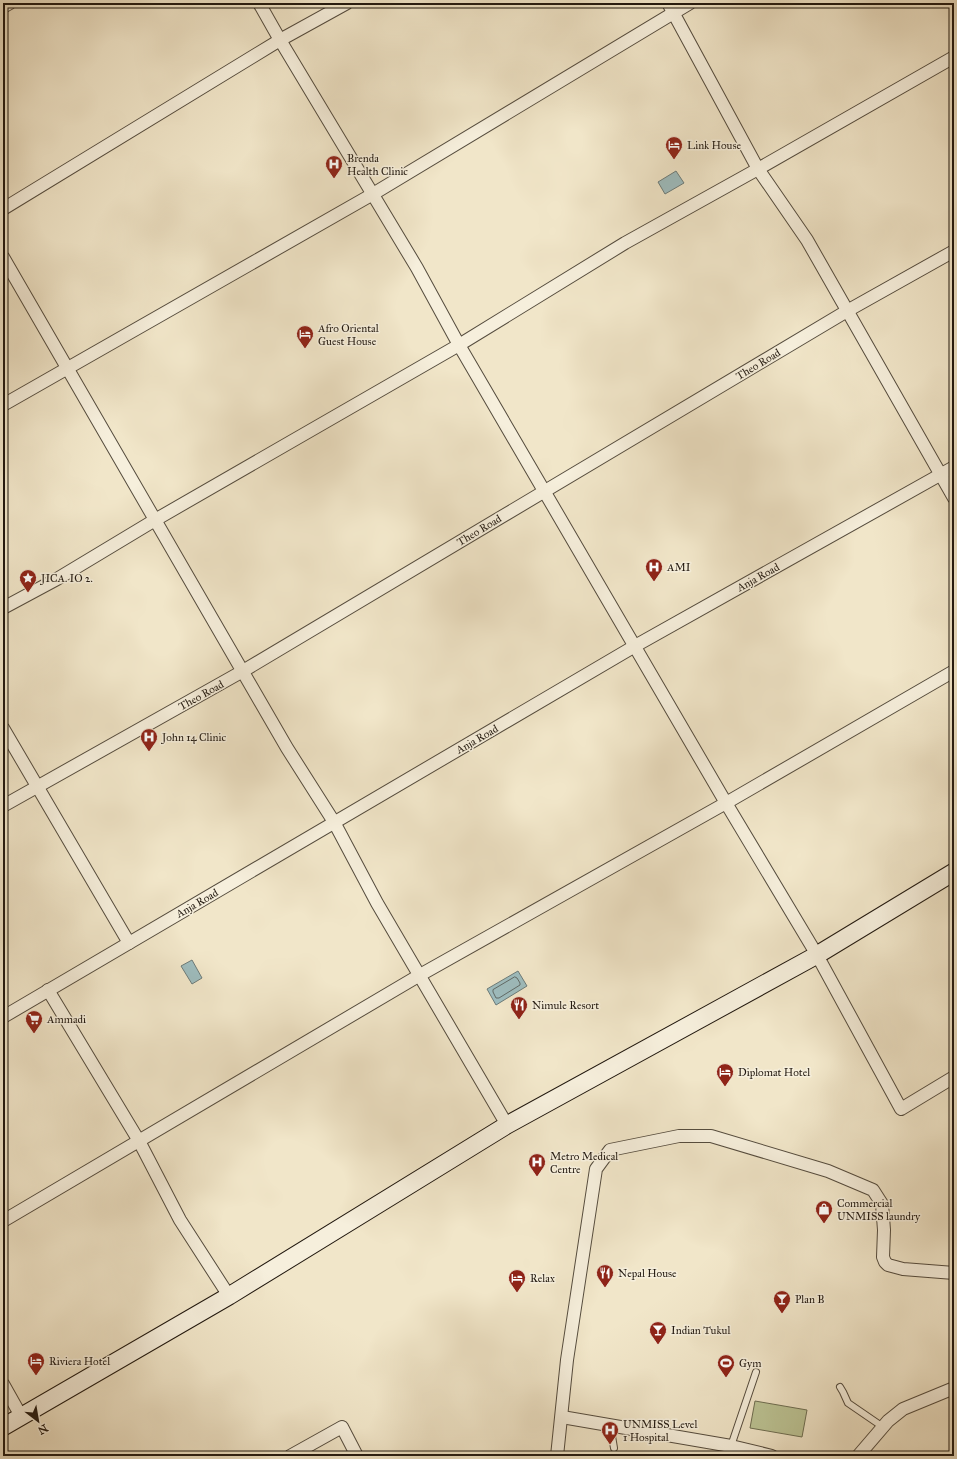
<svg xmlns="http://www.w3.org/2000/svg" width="957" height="1459" font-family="'IM FELL Great Primer',serif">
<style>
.green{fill:#bcc495;stroke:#6e6e52}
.water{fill:#9ebdbf;stroke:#6c7b79}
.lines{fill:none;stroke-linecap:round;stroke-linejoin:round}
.shore{stroke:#606a67;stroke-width:1}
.lane-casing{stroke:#554c3e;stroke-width:8}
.street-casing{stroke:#554c3e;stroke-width:14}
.secondary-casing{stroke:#21180f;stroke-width:19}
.lane{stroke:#f6efdc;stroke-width:6}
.street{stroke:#f6efdc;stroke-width:12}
.secondary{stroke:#f6efdc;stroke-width:17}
.labels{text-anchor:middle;stroke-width:3;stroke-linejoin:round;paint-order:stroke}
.poi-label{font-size:11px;fill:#21180f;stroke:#f6efdc;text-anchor:start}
.street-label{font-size:11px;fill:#21180f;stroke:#f6efdc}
</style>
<rect width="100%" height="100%" fill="#f1e6c9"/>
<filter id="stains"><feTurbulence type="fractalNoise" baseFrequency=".005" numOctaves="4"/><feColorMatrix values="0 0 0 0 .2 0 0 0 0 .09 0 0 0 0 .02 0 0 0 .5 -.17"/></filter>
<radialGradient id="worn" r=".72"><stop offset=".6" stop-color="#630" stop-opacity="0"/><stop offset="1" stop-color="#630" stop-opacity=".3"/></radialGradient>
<path class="green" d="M 755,1401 L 807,1410 L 802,1437 L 750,1428 Z"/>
<g class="water">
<path d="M 676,171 L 684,183 L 665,194 L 658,182 Z"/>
<path d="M 192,960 L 202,978 L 192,984 L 181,966 Z"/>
<path d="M 518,971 L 527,986 L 496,1005 L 487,989 Z"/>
</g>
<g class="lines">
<path class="shore" d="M 515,977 L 517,978 L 520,983 L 520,985 L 499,998 L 496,998 L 493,992 L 493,990 Z"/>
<g class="lane-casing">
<g id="lane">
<path d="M 840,1387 L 843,1392 L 848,1403 L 883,1427"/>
<path d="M 611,1430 L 614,1448"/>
<path d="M 731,1446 L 756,1372"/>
</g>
</g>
<g class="street-casing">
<g id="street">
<path d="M 259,3 L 280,40 L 417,268 L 459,345 L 726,803 L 817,955 L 901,1109 L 954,1077"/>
<path d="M 668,3 L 758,169 L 807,240 L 954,498"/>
<path d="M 3,7 L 10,3"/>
<path d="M 3,209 L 280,40 L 347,3"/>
<path d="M 3,257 L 287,748 L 334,822 L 377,903 L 507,1125"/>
<path d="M 3,405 L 373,194 L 690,3"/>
<path d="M 3,608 L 57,579 L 155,520 L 459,345 L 625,243 L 758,169 L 954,57"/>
<path d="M 3,728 L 129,943"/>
<path d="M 3,806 L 243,671 L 847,311 L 954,251"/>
<path d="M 48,990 L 139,1141 L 180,1220 L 229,1296"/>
<path d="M 3,1017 L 635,646 L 954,467"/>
<path d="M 3,1221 L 420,975 L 726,803 L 954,671"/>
<path d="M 3,1384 L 21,1416"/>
<path d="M 562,1417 L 731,1446 L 772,1456"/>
<path d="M 290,1456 L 342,1427 L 357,1456"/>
<path d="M 557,1456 L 567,1360 L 596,1169 L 610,1150 L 679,1136 L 711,1136 L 828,1171 L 873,1190 L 882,1204 L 884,1230 L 883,1257 L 885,1262 L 888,1265 L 903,1269 L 954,1273"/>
<path d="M 858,1456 L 888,1421 L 903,1409 L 954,1388"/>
</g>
</g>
<g class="secondary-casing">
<path id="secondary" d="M 3,1427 L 229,1296 L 507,1125 L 817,955 L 954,872"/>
</g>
<use href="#lane" class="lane"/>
<use href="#street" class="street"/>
<use href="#secondary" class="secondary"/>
</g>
<defs>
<g id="hotel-pin" transform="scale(0.9)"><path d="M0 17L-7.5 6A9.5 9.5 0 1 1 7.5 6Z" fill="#8f2418" stroke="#f6efdc"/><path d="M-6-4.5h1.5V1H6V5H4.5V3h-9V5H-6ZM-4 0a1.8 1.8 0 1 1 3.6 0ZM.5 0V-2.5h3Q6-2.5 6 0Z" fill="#fff"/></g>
<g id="hospital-pin" transform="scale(0.9)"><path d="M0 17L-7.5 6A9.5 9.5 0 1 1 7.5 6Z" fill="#8f2418" stroke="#f6efdc"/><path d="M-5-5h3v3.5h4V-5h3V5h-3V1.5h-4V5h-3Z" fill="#fff"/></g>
<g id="sight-pin" transform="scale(0.9)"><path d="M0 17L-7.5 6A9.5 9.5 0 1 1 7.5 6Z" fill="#8f2418" stroke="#f6efdc"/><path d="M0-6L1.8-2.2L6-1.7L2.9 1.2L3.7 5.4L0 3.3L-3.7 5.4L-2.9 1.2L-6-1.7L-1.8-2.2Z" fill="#fff"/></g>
<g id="restaurant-pin" transform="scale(0.9)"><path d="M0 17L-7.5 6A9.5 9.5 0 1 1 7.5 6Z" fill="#8f2418" stroke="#f6efdc"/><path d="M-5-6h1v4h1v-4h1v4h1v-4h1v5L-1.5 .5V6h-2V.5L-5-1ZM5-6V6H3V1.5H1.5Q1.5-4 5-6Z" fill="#fff"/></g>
<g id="supermarket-pin" transform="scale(0.9)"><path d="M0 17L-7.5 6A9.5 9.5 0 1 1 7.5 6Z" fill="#8f2418" stroke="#f6efdc"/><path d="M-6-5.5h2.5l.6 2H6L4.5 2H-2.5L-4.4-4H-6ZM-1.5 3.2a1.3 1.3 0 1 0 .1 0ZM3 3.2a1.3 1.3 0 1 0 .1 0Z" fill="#fff"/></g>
<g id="shop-pin" transform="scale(0.9)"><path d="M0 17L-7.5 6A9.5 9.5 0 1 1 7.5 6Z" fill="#8f2418" stroke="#f6efdc"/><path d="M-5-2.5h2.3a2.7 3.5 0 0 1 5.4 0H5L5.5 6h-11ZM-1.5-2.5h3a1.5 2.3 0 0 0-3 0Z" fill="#fff"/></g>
<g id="bar-pin" transform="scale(0.9)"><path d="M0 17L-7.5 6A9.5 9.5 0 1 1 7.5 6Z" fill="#8f2418" stroke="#f6efdc"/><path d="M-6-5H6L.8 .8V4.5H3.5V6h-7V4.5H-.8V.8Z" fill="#fff"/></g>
<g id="stadium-pin" transform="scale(0.9)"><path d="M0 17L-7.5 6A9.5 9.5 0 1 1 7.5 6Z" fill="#8f2418" stroke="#f6efdc"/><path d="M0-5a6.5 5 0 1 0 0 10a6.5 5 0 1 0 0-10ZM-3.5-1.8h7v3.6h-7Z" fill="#fff"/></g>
</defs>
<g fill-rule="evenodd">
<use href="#hotel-pin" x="674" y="145"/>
<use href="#hospital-pin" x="334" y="164"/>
<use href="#hotel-pin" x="305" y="334"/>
<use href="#hospital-pin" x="654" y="567"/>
<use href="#sight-pin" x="28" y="578"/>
<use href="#hospital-pin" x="149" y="737"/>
<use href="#restaurant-pin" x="519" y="1005"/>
<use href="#supermarket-pin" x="34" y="1019"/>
<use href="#hotel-pin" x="725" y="1072"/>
<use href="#hospital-pin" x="537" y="1162"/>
<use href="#shop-pin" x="824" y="1209"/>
<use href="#restaurant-pin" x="605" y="1273"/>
<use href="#hotel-pin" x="517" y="1278"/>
<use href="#bar-pin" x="782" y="1299"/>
<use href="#bar-pin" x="658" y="1330"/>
<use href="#hotel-pin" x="36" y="1361"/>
<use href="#stadium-pin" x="726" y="1363"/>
<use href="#hospital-pin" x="610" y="1430"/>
</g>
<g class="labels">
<g class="poi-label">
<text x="687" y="149">Link House</text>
<text x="347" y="162">Brenda<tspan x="347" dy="13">Health Clinic</tspan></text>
<text x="318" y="332">Afro Oriental<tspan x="318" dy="13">Guest House</tspan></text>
<text x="667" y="571">AMI</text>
<text x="41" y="582">JICA. IO 2.</text>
<text x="162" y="741">John 14 Clinic</text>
<text x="532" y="1009">Nimule Resort</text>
<text x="47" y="1023">Ammadi</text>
<text x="738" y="1076">Diplomat Hotel</text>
<text x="550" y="1160">Metro Medical<tspan x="550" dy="13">Centre</tspan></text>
<text x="837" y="1207">Commercial<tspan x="837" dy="13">UNMISS laundry</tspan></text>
<text x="618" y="1277">Nepal House</text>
<text x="530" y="1282">Relax</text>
<text x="795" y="1303">Plan B</text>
<text x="671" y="1334">Indian Tukul</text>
<text x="49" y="1365">Riviera Hotel</text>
<text x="739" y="1367">Gym</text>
<text x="623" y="1428">UNMISS Level<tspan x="623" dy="13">1 Hospital</tspan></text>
</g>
<g class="street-label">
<text transform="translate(758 364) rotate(-31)" y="4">Theo Road</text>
<text transform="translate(479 530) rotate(-31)" y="4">Theo Road</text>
<text transform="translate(758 577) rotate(-29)" y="4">Anja Road</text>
<text transform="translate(201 695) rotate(-29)" y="4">Theo Road</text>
<text transform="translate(477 739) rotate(-30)" y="4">Anja Road</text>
<text transform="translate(197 903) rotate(-30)" y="4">Anja Road</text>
</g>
</g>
<rect width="957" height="1459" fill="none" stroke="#f1e6c9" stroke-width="16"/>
<rect x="4" y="4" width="949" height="1451" fill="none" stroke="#21180f" stroke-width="2"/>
<rect x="8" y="8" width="941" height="1443" fill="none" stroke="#21180f"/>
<g transform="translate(38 1421) rotate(149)" stroke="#f6efdc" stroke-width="3" paint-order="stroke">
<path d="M0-3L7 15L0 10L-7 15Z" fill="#21180f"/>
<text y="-6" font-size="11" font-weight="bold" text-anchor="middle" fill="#21180f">N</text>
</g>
<rect width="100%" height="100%" filter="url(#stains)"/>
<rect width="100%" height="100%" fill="url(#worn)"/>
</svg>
